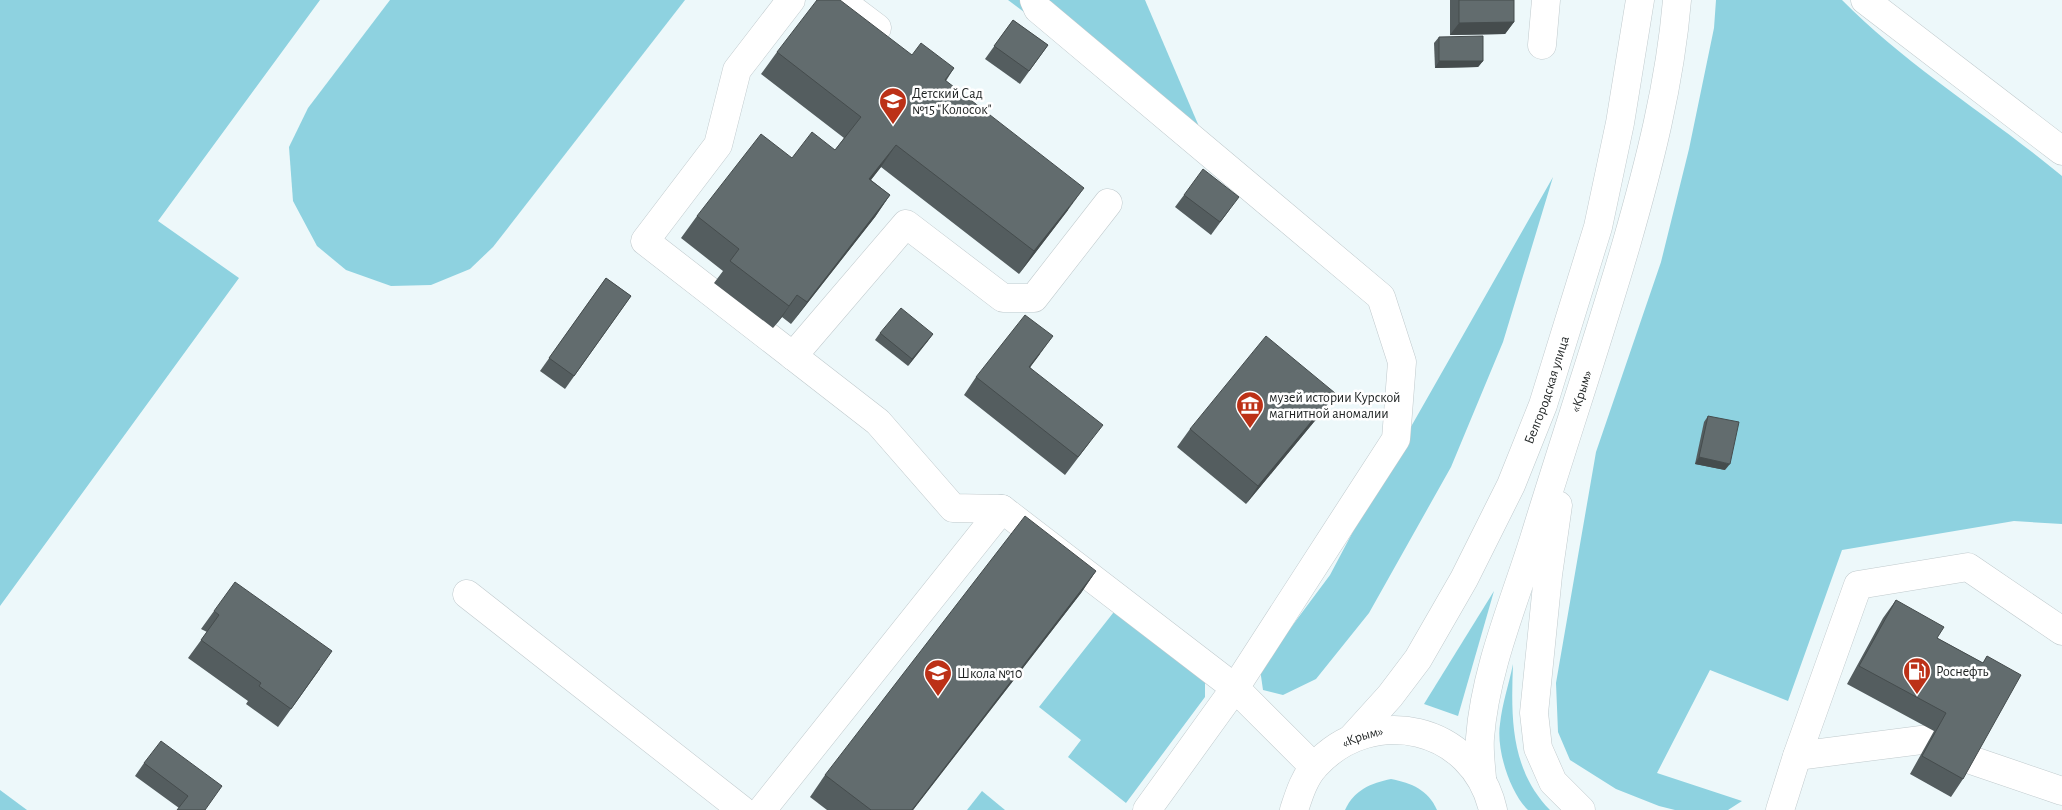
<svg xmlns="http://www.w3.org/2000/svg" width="2062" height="810" font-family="'Alegreya Sans',sans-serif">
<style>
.green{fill:#8ed2e0}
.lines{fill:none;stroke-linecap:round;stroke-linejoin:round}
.minor-casing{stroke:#c0cacd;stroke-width:29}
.major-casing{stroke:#c0cacd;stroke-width:29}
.minor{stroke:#fff;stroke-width:28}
.major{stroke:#fff;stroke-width:28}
.wall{fill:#545d5f}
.shaded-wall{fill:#454c4d}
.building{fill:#626c6e;stroke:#454c4d}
.labels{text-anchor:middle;stroke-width:5;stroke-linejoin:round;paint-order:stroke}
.poi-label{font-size:14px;fill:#1e2222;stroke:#fff;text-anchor:start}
.street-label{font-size:14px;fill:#1e2222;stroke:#fff}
</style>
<rect width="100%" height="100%" fill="#edf8fa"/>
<g class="green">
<path d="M 0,0 L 320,0 L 158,221 L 239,278 L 0,606 Z"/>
<path d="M 390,0 L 685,0 L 493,247 L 470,269 L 431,285 L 391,286 L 346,270 L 317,246 L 293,201 L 289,147 L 308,108 Z"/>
<path d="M 1008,0 L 1145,0 L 1209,150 Z"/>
<path d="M 1716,0 L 1842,0 C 1908,67 1990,116 2062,176 L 2062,524 L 2014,521 L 1842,550 L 1788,701 L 1710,670 L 1657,773 L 1742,801 L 1728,810 L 1675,810 L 1659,806 L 1616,789 L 1570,760 L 1558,732 L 1556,683 L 1596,452 L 1661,262 L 1689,149 L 1714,28 Z"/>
<path d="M 1553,177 L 1503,342 L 1451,467 L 1369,613 L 1316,679 L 1283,695 L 1263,690 L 1260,669 L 1330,575 L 1375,490 Z"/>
<path d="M 1494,591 L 1458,716 L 1424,704 Z"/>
<path d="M 1117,608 L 1205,677 L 1205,697 L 1126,803 L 1068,757 L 1081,740 L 1039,707 Z"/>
<path d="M 1513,664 C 1511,717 1510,769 1550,810 L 1528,810 C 1510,793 1496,749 1500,724 C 1502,704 1509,684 1513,664 Z"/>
<path d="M 1391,779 C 1412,783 1428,790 1437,810 L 1345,810 C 1354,790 1371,783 1391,779 Z"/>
<path d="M 0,790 L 27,810 L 0,810 Z"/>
<path d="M 982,791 L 1005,810 L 967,810 Z"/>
</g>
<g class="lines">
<g class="minor-casing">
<g id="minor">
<path d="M 791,0 L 737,70 L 718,145 L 645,241 L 878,422 L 953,508 L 1002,509"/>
<path d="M 840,0 L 877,28"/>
<path d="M 1034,0 L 1038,9 L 1381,297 L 1402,362 L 1396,439 L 1235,688 L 1314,767"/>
<path d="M 1865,0 L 2062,151"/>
<path d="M 1542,45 L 1546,0"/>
<path d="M 793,356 L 906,224 L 1003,298 L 1034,298 L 1108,203"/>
<path d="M 467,594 L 742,810"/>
<path d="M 1797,756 L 1929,739"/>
<path d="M 1971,760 L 2062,791"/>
<path d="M 762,810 L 1002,509 L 1235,688 L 1147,810"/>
<path d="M 1780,810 L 1797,756 L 1858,585 L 1968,567 L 2062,631"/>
</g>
</g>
<g class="major-casing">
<g id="major">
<path d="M 1558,505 L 1548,575 L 1534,713 L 1538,748 L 1553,782 L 1581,810"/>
<path id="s1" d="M 1352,738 L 1390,696 L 1418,659 L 1464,579 L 1511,485 L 1543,405 L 1598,227 L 1620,123 L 1640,0"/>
<path id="s2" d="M 1482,778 C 1481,765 1479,751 1480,738 C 1485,670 1514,603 1534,539 C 1564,441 1597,344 1626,245 C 1649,165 1670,84 1677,0"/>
<path id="s3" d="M 1294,810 C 1299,795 1304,778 1315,766 C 1372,703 1474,726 1493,810"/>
</g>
</g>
<use href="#minor" class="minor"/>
<use href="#major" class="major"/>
</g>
<g class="wall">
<path d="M 1450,0 L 1514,0 L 1514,22 L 1505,34 L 1450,35 Z"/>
<path d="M 1013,20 L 1048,45 L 1020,84 L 985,59 Z"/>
<path d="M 1439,37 L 1483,61 L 1478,67 L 1435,68 L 1434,43 Z"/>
<path d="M 777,52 L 912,55 L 954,68 L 946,81 L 1068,210 L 1019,274 L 881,167 L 871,180 L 890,195 L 875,217 L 791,324 L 782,317 L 773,328 L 714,283 L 723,271 L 681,238 L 697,216 L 792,158 L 835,150 L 844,138 L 761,74 Z"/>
<path d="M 1184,195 L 1230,209 L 1211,235 L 1175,207 Z"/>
<path d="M 606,278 L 631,296 L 565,389 L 540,371 Z"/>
<path d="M 880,333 L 933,334 L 908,366 L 875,340 Z"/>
<path d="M 1040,354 L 1030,367 L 1090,442 L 1065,475 L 964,395 L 976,377 Z"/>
<path d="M 1323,411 L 1246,504 L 1177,447 L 1190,429 Z"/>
<path d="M 1708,416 L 1725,470 L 1695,464 L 1704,422 Z"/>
<path d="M 1096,571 L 1081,593 L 913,810 L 827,810 L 810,797 L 825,775 Z"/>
<path d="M 1896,600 L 1937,638 L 1983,663 L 1987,656 L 1963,779 L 1951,797 L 1910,774 L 1934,731 L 1847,684 L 1883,618 Z"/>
<path d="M 214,611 L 320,669 L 278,727 L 246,704 L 248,701 L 188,658 L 207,632 L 201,629 Z"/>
<path d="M 144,763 L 222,786 L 179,808 L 135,776 Z"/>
</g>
<g class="shaded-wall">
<path d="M 1514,22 L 1505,34 L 1450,35 L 1459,23 Z"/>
<path d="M 1439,61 L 1483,61 L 1478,67 L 1435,68 Z"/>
<path d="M 896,145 L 881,167 L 854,201 L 869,179 Z"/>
<path d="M 1084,188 L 1068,210 L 1019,274 L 1034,251 Z"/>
<path d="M 890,195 L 875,217 L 791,324 L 807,302 Z"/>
<path d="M 797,295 L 782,317 L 773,328 Z"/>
<path d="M 933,334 L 928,341 L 908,366 L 912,359 Z"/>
<path d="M 1053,336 L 1040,354 L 1017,385 L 1029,367 Z"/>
<path d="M 1335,393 L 1323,411 L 1246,504 L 1258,486 Z"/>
<path d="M 1699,457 L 1730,464 L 1725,470 L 1695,464 Z"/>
<path d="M 1096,571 L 1081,593 L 913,810 L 912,810 Z"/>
</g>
<g class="building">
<path d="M 817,0 L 840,0 L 912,55 L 921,43 L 954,68 L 945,80 L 1084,188 L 1034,251 L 896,145 L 869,179 L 890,195 L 807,302 L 797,295 L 789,306 L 730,261 L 739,249 L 697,216 L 761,134 L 792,158 L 812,132 L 835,150 L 861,117 L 777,52 Z"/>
<path d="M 1459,0 L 1514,0 L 1514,22 L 1459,23 Z"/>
<path d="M 1013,20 L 1048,45 L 1029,71 L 994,46 Z"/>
<path d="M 1483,36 L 1483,61 L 1439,61 L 1439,37 Z"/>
<path d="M 1203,169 L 1239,197 L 1220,222 L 1184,195 Z"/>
<path d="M 606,278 L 631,296 L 574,376 L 549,358 Z"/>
<path d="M 901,308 L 933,334 L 912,359 L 880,333 Z"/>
<path d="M 1025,315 L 1053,336 L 1029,367 L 1103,425 L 1078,457 L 976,377 Z"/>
<path d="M 1266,336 L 1335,393 L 1258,486 L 1190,429 Z"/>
<path d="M 1708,416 L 1739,422 L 1730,464 L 1699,457 Z"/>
<path d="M 1025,516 L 1096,571 L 912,810 L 871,810 L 825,775 Z"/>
<path d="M 235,582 L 332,651 L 291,709 L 259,686 L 261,683 L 201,640 L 219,615 L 214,611 Z"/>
<path d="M 1896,600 L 1944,627 L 1937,638 L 1983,663 L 1987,656 L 2021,675 L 1963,779 L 1922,756 L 1946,713 L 1859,666 Z"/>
<path d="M 161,741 L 222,786 L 205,810 L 177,810 L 188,796 L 144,763 Z"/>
</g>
<defs>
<g id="school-pin" transform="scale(1.4375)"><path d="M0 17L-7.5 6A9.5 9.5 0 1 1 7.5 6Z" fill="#bc3117" stroke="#fff"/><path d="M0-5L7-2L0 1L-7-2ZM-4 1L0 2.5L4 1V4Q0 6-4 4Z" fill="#fff"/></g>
<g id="museum-pin" transform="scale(1.4375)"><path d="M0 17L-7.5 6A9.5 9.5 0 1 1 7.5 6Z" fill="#bc3117" stroke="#fff"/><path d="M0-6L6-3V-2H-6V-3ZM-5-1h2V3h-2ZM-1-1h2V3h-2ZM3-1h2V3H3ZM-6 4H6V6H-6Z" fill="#fff"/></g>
<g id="fuel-pin" transform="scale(1.4375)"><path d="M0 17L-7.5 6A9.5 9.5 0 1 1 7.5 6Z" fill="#bc3117" stroke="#fff"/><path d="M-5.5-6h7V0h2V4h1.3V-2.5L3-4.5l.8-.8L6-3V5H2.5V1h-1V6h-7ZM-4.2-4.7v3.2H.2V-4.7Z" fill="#fff"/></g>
</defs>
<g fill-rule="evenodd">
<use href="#school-pin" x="893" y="101"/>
<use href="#museum-pin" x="1250" y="405"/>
<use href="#fuel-pin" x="1917" y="671"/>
<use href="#school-pin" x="938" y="673"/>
</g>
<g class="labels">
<g class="poi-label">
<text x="912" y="98">Детский Сад<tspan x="912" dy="16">№15 "Колосок"</tspan></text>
<text x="1269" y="402">музей истории Курской<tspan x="1269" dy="16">магнитной аномалии</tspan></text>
<text x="1936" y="676">Роснефть</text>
<text x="957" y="678">Школа №10</text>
</g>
<g class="street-label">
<text dy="5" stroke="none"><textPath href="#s1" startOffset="402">Белгородская улица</textPath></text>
<text dy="5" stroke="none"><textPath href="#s2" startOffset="402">«Крым»</textPath></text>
<text dy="5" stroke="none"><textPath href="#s3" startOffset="106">«Крым»</textPath></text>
</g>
</g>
</svg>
